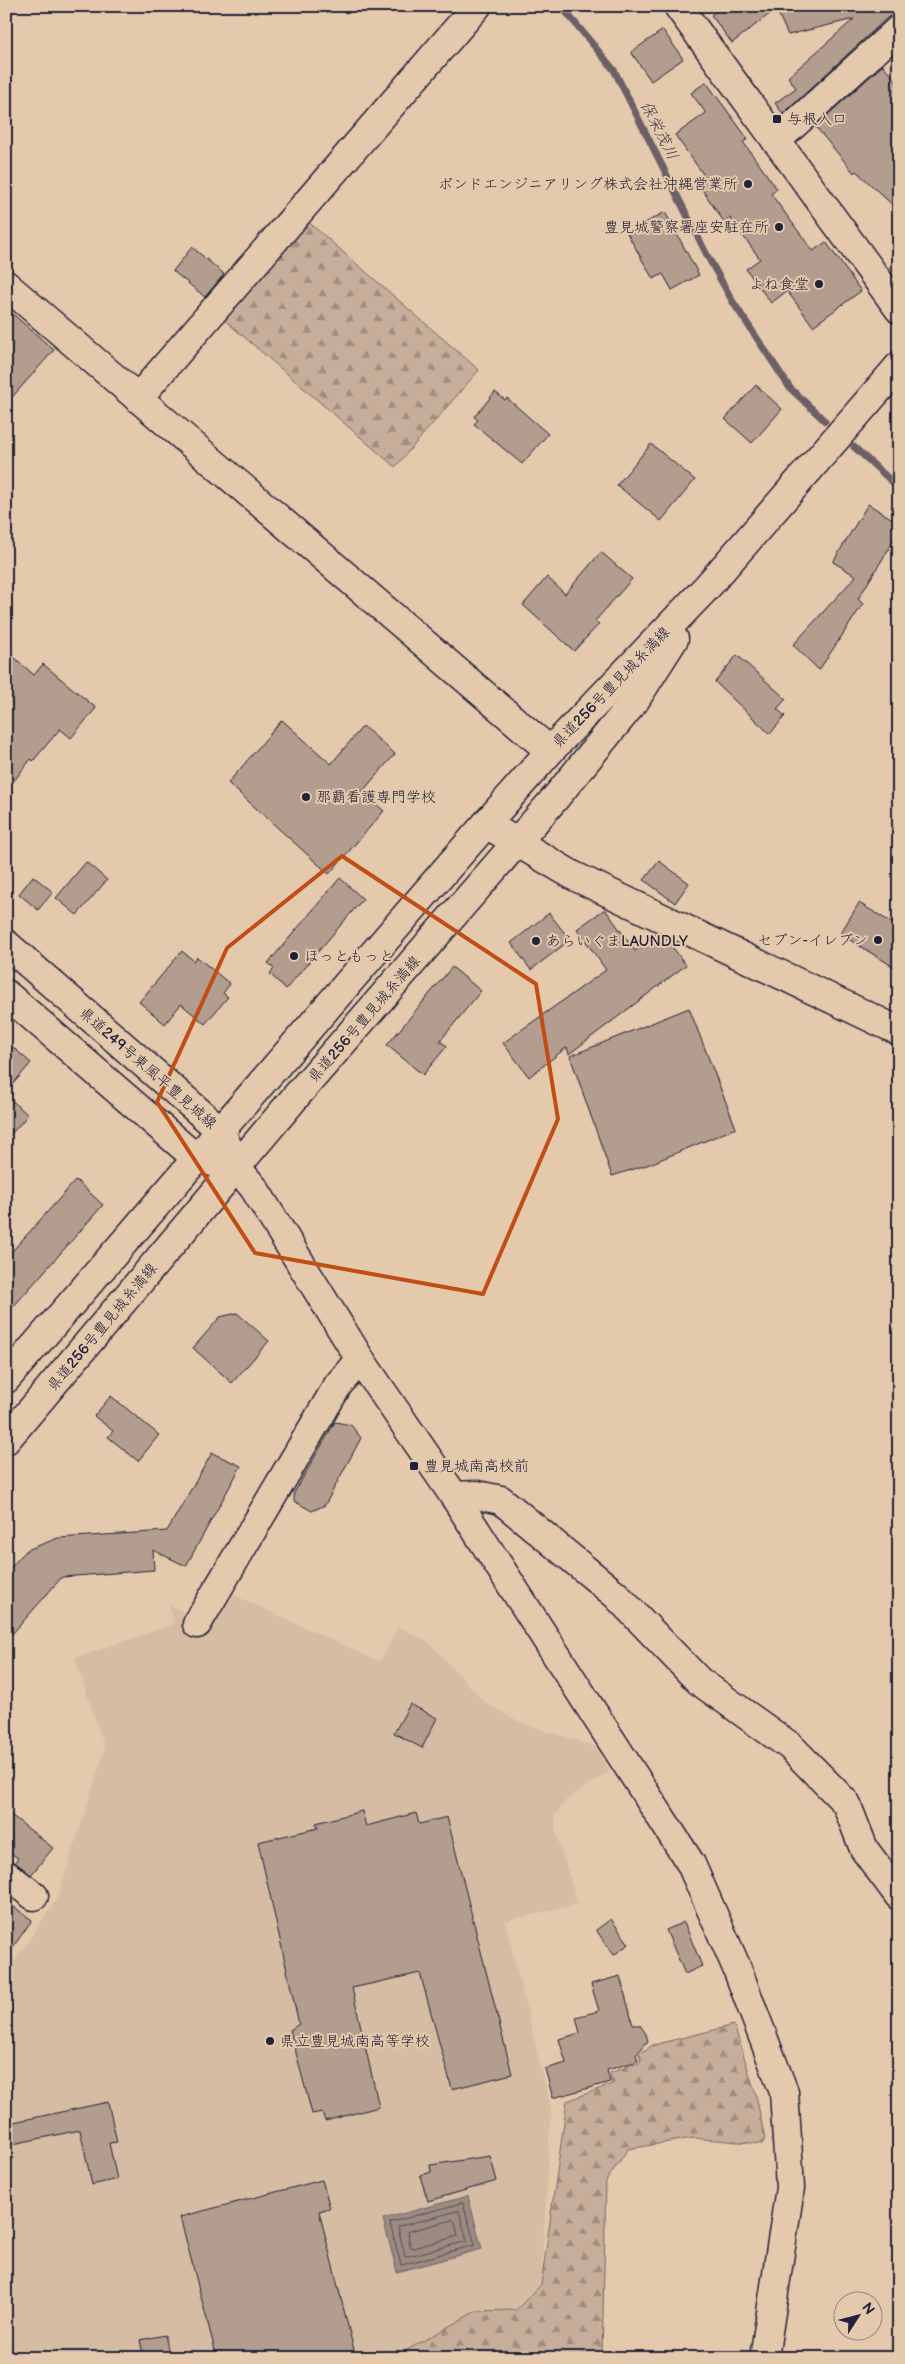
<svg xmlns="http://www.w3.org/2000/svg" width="905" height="2364" font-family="'Balsamiq Sans','Klee One',sans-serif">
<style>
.built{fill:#d6bca3}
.forest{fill:url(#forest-firs);stroke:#74686a}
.water{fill:#9d8b82;stroke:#6c6166}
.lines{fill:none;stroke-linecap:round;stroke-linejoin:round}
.shore{stroke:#534c57;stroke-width:1}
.stream{stroke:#6c6166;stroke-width:7}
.building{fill:#b29d8e;stroke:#22223b}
.minor-casing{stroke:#22223b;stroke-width:31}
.major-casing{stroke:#22223b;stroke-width:31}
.minor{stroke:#e5c9ac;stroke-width:28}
.major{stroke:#e5c9ac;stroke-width:28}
.marked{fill:none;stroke:#c04e15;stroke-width:4;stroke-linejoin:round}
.poi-dot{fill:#22223b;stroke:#e5c9ac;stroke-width:2}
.labels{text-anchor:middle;stroke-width:4;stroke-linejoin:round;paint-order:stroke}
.poi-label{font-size:15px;fill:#22223b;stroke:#e5c9ac;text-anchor:start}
.street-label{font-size:15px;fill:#22223b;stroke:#e5c9ac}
.water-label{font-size:16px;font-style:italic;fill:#413c4d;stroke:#e5c9ac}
</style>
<defs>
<pattern id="forest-firs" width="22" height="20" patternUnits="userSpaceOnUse" patternTransform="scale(1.25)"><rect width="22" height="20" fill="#c6ae9a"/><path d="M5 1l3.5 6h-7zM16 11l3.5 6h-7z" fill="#a08d7f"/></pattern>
</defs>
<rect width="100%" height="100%" fill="#e5c9ac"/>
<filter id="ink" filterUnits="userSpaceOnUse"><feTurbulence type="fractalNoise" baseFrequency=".02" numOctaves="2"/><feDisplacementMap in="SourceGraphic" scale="10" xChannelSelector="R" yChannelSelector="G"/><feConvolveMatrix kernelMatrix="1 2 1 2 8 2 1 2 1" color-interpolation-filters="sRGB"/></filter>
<g filter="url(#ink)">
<path class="built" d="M 234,1595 L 380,1662 L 398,1627 L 429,1642 L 485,1703 L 522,1723 L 596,1747 L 609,1772 L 568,1798 L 555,1815 L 555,1830 L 578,1904 L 505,1921 L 551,2108 L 541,2285 L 516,2310 L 476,2311 L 393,2358 L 6,2358 L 6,1974 L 58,1897 L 105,1748 L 75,1658 L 174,1624 L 169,1604 L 212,1629 Z"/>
<g class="forest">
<path d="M 305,219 L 479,370 L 395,467 L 221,317 Z"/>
<path d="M 734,2025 L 756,2095 L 765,2139 L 762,2144 L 693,2138 L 628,2149 L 606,2181 L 602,2358 L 393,2358 L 476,2311 L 516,2310 L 541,2285 L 567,2101 L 612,2084 L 610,2073 L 641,2062 L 639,2054 L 653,2045 Z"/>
</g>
<path class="water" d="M 468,2196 L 482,2249 L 397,2272 L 383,2219 Z"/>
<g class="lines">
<g class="shore">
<path d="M 463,2203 L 475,2245 L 401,2265 L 390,2223 Z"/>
<path d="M 459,2211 L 467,2241 L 405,2257 L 398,2227 Z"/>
<path d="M 453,2220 L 455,2222 L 458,2236 L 413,2248 L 410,2247 L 408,2232 Z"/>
</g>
<g class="stream">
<path d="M 561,6 L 614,70 L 708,257 L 733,302 L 790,388 L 825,421"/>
<path d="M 854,447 L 899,488"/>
</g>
</g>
<g class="building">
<path d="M 722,6 L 899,6 L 899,14 L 888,17 L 783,114 L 775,103 L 796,88 L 788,77 L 854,19 L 788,35 L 776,9 L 732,43 L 711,15 Z"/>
<path d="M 663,30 L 683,59 L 651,81 L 631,52 Z"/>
<path d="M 883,65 L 899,85 L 899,211 L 856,171 L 854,173 L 815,126 Z"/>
<path d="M 706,82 L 748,139 L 743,142 L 777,189 L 771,194 L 813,251 L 826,242 L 861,291 L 813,326 L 787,291 L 771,303 L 746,269 L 760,259 L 730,218 L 724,222 L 695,179 L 703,174 L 675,135 L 706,113 L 691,93 Z"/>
<path d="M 665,212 L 699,275 L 672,290 L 663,274 L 653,279 L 627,233 Z"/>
<path d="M 192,247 L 224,274 L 205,297 L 173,271 Z"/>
<path d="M 6,308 L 54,350 L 6,404 Z"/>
<path d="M 756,385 L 782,409 L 752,443 L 725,419 Z"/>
<path d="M 495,392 L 505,400 L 507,398 L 548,434 L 522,464 L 474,424 L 478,420 L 474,417 Z"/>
<path d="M 651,444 L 695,480 L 661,521 L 617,485 Z"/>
<path d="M 868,504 L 899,523 L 899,532 L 858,599 L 863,604 L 819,670 L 793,645 L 856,576 L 833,562 Z"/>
<path d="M 601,552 L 632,579 L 595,621 L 599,624 L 574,651 L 523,605 L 547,577 L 565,594 Z"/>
<path d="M 6,650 L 34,675 L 43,664 L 96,708 L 71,738 L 60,729 L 33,761 L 31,759 L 6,791 Z"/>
<path d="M 737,655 L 786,699 L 777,709 L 785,716 L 770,734 L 715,682 Z"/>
<path d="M 282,720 L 331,764 L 363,726 L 395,754 L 362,792 L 384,811 L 329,874 L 228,783 Z"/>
<path d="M 659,861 L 689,883 L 675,903 L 644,880 Z"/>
<path d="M 86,862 L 107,880 L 77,915 L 56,898 Z"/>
<path d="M 33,876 L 53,892 L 38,910 L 19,894 Z"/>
<path d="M 340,878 L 363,899 L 286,989 L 270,974 L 274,968 L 268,963 Z"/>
<path d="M 859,903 L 899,927 L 899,970 L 840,934 Z"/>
<path d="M 605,909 L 635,951 L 658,933 L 664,936 L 686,965 L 569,1054 L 567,1047 L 529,1077 L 503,1043 L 606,970 L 577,929 Z"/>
<path d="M 549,913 L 570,940 L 531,970 L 511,943 Z"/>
<path d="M 182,951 L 194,961 L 197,957 L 230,984 L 223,993 L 228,997 L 205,1024 L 181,1004 L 165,1024 L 139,1002 Z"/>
<path d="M 452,967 L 481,991 L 440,1041 L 447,1046 L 423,1075 L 387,1045 Z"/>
<path d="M 689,1008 L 736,1128 L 650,1164 L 612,1176 L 570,1056 Z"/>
<path d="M 6,1041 L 31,1063 L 6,1092 Z"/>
<path d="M 6,1095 L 28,1115 L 6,1140 Z"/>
<path d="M 76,1180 L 103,1205 L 6,1315 L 6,1258 Z"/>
<path d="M 237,1313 L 269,1341 L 232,1383 L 193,1348 L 220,1317 Z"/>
<path d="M 111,1396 L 159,1435 L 138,1461 L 108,1437 L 113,1431 L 94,1416 Z"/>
<path d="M 335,1422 L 351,1425 L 361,1438 L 325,1505 L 312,1511 L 294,1501 L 294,1493 Z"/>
<path d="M 212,1453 L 241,1466 L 186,1566 L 153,1550 L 154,1570 L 62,1577 L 6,1641 L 6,1573 L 20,1557 L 27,1550 L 58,1538 L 167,1531 Z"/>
<path d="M 410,1704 L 437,1718 L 422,1748 L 394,1733 Z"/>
<path d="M 6,1811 L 53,1848 L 31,1875 L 15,1862 L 18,1858 L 6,1850 Z"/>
<path d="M 362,1811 L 366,1826 L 416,1813 L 419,1824 L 447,1817 L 512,2074 L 452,2089 L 420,1973 L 352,1988 L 379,2107 L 325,2121 L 322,2112 L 312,2114 L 290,2030 L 299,2024 L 258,1842 L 318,1828 L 316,1823 Z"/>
<path d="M 6,1895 L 13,1900 L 10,1904 L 32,1920 L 6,1957 Z"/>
<path d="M 611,1919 L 629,1944 L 614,1955 L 596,1930 Z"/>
<path d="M 684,1922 L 702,1966 L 685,1974 L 666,1930 Z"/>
<path d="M 620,1976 L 633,2025 L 640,2025 L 646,2034 L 648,2041 L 636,2055 L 638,2061 L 607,2070 L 610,2082 L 553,2098 L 545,2069 L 566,2063 L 559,2039 L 580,2033 L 576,2017 L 599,2011 L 591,1984 Z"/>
<path d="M 108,2102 L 117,2142 L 109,2143 L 117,2179 L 92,2185 L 80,2130 L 13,2144 L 9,2123 Z"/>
<path d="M 490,2156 L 497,2181 L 428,2201 L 420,2176 L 431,2172 L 430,2165 Z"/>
<path d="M 322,2180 L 330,2208 L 319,2211 L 356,2358 L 217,2358 L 180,2217 Z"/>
<path d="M 165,2335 L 170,2358 L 144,2358 L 140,2340 Z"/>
</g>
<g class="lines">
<g class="minor-casing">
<g id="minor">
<path d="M 678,6 L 899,309"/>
<path d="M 776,141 L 899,29"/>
<path d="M 6,285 L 550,751"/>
<path d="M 138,398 L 477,6"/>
<path d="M 486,824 L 574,876 L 899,1031"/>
<path d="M 236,1167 L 254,1188 L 360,1359 L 454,1496 L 691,1864 L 736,1966 L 784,2092 L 790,2188 L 764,2358"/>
<path d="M 454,1496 L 477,1495 L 501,1500 L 616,1595 L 699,1681 L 790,1746 L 846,1803 L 864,1849 L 899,1896"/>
<path d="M 197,1624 L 338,1385 L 360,1359"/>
<path d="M 6,1875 L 34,1896"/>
</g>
</g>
<g class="major-casing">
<g id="major">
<path d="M 6,944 L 220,1130 L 227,1145"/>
<path d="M 6,994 L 196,1158 L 213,1162"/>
<path d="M 6,1379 L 449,866 L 550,751 L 707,587 L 899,366"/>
<path d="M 6,1440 L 298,1094 L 557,796 L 634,702 L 674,639"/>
</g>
</g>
<use href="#minor" class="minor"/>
<use href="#major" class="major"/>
</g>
</g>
<path class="marked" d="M 342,856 L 536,984 L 558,1119 L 483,1294 L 255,1253 L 157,1102 L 227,948 Z"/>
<g class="poi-dot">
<rect x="772" y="114" width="10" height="10" rx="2.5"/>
<circle cx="748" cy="184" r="5"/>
<circle cx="779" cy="227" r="5"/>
<circle cx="819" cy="284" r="5"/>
<circle cx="306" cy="797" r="5"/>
<circle cx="878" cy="940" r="5"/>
<circle cx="536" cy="941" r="5"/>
<circle cx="294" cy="956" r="5"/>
<rect x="409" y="1461" width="10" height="10" rx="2.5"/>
<circle cx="270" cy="2041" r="5"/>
</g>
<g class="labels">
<g class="poi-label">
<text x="787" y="124">与根入口</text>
<text x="738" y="189" text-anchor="end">ボンドエンジニアリング株式会社沖縄営業所</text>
<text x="769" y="232" text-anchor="end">豊見城警察署座安駐在所</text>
<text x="809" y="289" text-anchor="end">よね食堂</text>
<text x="316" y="802">那覇看護専門学校</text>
<text x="868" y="945" text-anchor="end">セブン-イレブン</text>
<text x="546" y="946">あらいぐまLAUNDLY</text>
<text x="304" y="961">ほっともっと</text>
<text x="424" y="1471">豊見城南高校前</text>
<text x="280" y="2046">県立豊見城南高等学校</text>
</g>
<g class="street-label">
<text transform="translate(611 687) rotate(-46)" y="5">県道256号豊見城糸満線</text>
<text transform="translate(364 1019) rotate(-49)" y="5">県道256号豊見城糸満線</text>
<text transform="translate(148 1068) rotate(41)" y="5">県道249号東風平豊見城線</text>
<text transform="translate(102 1327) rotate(-50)" y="5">県道256号豊見城糸満線</text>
</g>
<g class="water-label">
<text transform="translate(660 130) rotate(63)" y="6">保栄茂川</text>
</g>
</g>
<rect width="905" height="2364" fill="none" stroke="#e5c9ac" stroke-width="25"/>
<rect x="12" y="12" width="880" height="2339" fill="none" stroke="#22223b" stroke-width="2" filter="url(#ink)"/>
<g transform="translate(858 2316) rotate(54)"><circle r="24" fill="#e5c9ac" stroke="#97867f"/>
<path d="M0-4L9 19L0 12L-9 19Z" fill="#22223b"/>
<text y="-8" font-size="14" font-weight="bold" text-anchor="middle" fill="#22223b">N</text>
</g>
</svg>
